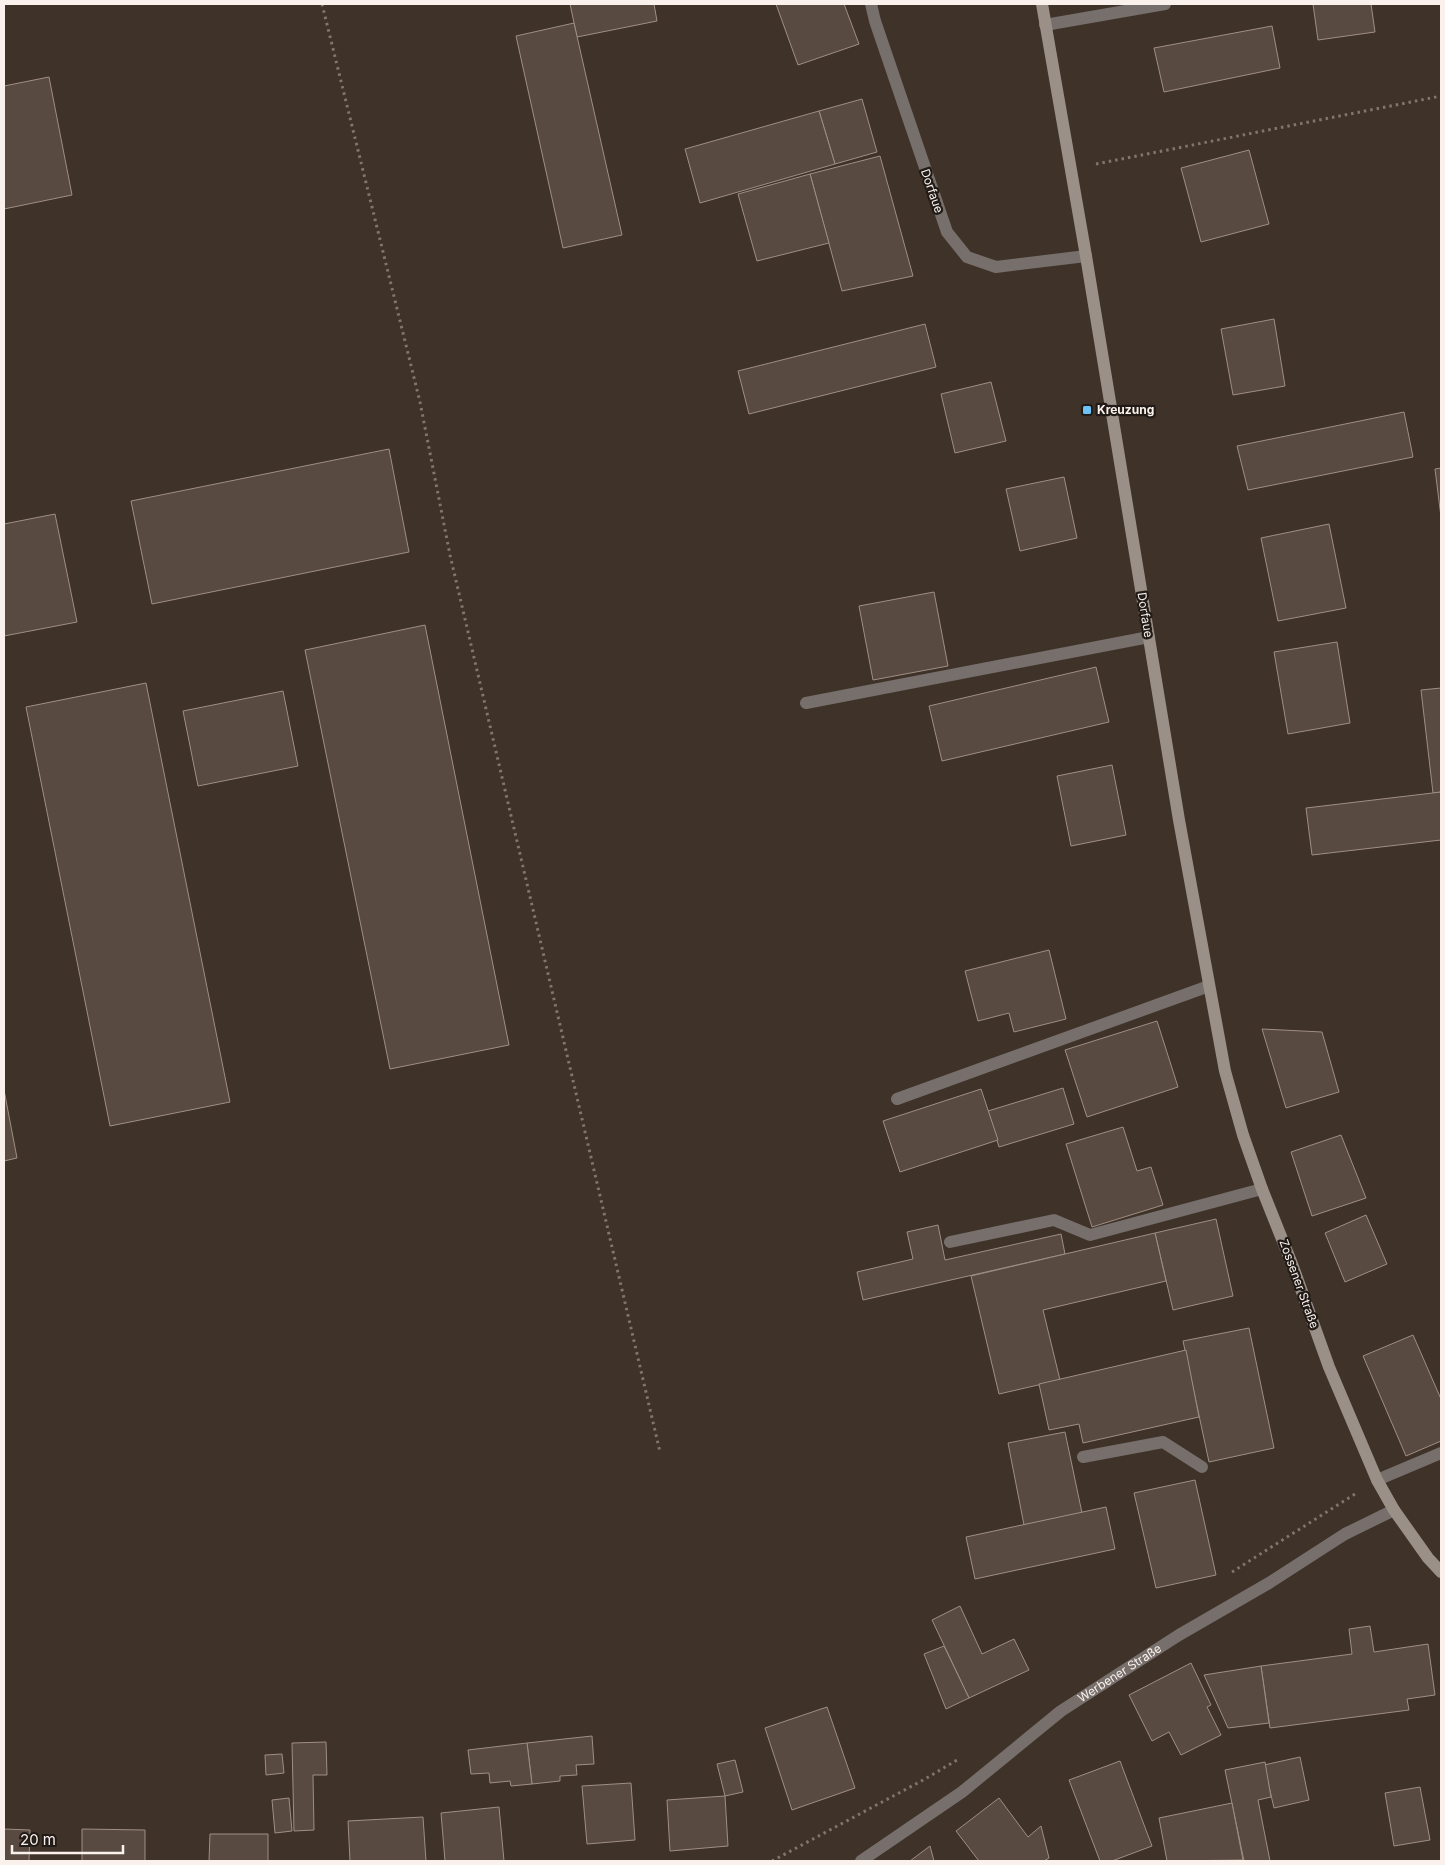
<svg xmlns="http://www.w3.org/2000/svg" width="1445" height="1865" font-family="Inter,sans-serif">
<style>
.building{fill:#594a41;stroke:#9f8e83}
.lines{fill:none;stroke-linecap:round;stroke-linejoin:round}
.path{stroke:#81756d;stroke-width:3;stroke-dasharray:2.5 4;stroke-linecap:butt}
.service{stroke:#766f6b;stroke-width:12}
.minor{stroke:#766f6b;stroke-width:12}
.tertiary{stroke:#766f6b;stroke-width:12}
.secondary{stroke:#9b9088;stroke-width:12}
.poi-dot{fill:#6cc2f3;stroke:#211b17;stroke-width:2}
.labels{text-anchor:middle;stroke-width:4.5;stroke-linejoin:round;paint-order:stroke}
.street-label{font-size:12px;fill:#fbf1ec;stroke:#211b17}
.poi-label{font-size:12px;font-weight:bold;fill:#fbf1ec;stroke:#211b17;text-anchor:start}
</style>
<rect width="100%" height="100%" fill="#3f3229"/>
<g class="building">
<path d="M 570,4 L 654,4 L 657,21 L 577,37 Z"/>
<path d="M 776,4 L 844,4 L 859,44 L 798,65 Z"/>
<path d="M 1313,4 L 1371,4 L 1375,32 L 1318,40 Z"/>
<path d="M 574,23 L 622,235 L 563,248 L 516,36 Z"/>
<path d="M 1272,26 L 1280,68 L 1164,92 L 1154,48 Z"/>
<path d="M 49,77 L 72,195 L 4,209 L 4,86 Z"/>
<path d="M 862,99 L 877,152 L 835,164 L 819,111 Z"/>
<path d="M 819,111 L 835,164 L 700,203 L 685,149 Z"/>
<path d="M 1249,150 L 1269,224 L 1201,242 L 1181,168 Z"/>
<path d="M 880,156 L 913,276 L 842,291 L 810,174 Z"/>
<path d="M 810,174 L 829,243 L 757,261 L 738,194 Z"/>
<path d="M 1274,319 L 1285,386 L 1233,395 L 1221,329 Z"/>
<path d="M 925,324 L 936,367 L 749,414 L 738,371 Z"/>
<path d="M 991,382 L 1006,441 L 955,453 L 941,394 Z"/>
<path d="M 1404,412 L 1413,457 L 1248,490 L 1237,446 Z"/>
<path d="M 389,449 L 409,552 L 152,604 L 131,501 Z"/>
<path d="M 1441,468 L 1441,517 L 1435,469 Z"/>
<path d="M 1064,477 L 1077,538 L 1020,551 L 1006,489 Z"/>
<path d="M 55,514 L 77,622 L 4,636 L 4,524 Z"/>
<path d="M 1329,524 L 1346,608 L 1278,621 L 1261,538 Z"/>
<path d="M 934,592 L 948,666 L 873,680 L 859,606 Z"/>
<path d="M 425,625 L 509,1045 L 390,1069 L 305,650 Z"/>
<path d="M 1337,642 L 1350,723 L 1288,734 L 1274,652 Z"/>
<path d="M 1096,667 L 1109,722 L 942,761 L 929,706 Z"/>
<path d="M 146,683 L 230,1102 L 110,1126 L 26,707 Z"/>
<path d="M 1441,688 L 1441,792 L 1433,793 L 1421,690 Z"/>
<path d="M 283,691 L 298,766 L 198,786 L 183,711 Z"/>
<path d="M 1112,765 L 1126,835 L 1071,846 L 1057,776 Z"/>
<path d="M 1441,792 L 1441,840 L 1312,855 L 1306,808 Z"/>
<path d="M 1049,950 L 1066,1019 L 1014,1032 L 1009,1013 L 978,1021 L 965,971 Z"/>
<path d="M 1157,1021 L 1178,1087 L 1087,1117 L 1065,1050 Z"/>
<path d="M 1262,1029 L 1322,1032 L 1339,1092 L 1286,1108 Z"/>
<path d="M 1063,1088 L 1074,1124 L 999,1147 L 988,1111 Z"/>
<path d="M 981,1089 L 998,1140 L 900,1172 L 883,1121 Z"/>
<path d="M 4,1090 L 17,1158 L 4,1161 Z"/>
<path d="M 1123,1127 L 1137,1171 L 1151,1167 L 1163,1205 L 1092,1227 L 1066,1144 Z"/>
<path d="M 1341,1135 L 1366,1198 L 1312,1216 L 1291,1152 Z"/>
<path d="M 1366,1215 L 1387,1264 L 1345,1282 L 1325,1233 Z"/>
<path d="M 1216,1219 L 1233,1296 L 1173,1310 L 1155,1233 Z"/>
<path d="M 938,1225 L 945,1260 L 1061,1234 L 1065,1254 L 863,1300 L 857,1272 L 913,1259 L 907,1232 Z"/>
<path d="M 1155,1233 L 1166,1281 L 1043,1310 L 1060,1380 L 999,1394 L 971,1276 Z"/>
<path d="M 1249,1328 L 1274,1448 L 1209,1462 L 1183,1341 Z"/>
<path d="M 1413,1335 L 1441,1399 L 1441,1441 L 1406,1456 L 1363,1356 Z"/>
<path d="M 1186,1350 L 1199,1417 L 1083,1443 L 1079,1424 L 1049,1430 L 1039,1384 Z"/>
<path d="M 1065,1432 L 1082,1513 L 1024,1525 L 1008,1443 Z"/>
<path d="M 1195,1480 L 1216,1575 L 1156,1588 L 1134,1493 Z"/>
<path d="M 1106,1507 L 1115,1549 L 975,1579 L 966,1537 Z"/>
<path d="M 960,1606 L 982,1654 L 1014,1639 L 1029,1670 L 969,1698 L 932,1620 Z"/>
<path d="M 1370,1626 L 1374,1652 L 1428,1644 L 1435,1695 L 1407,1699 L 1409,1710 L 1270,1728 L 1261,1666 L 1352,1654 L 1349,1629 Z"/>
<path d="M 944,1646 L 969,1698 L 946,1709 L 924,1654 Z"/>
<path d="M 1191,1663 L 1211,1705 L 1207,1707 L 1221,1735 L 1181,1755 L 1169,1732 L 1152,1741 L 1129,1695 Z"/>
<path d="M 1261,1666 L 1269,1723 L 1228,1728 L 1204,1675 Z"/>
<path d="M 827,1707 L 855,1788 L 792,1810 L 765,1728 Z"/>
<path d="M 592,1736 L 594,1764 L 576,1765 L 577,1775 L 560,1776 L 560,1781 L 532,1784 L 527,1743 Z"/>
<path d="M 326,1742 L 327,1775 L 313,1775 L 314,1830 L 294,1831 L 292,1743 Z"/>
<path d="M 527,1743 L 532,1784 L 511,1786 L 510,1781 L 490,1783 L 489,1773 L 471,1774 L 468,1750 Z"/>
<path d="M 282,1754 L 284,1773 L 266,1775 L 265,1755 Z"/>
<path d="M 1300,1757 L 1309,1800 L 1274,1808 L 1264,1765 Z"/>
<path d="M 735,1760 L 743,1792 L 725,1796 L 717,1764 Z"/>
<path d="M 1120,1761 L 1152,1846 L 1112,1861 L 1100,1861 L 1069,1780 Z"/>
<path d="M 1265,1762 L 1271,1797 L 1258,1800 L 1270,1861 L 1244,1861 L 1225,1770 Z"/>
<path d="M 631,1783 L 635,1840 L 587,1844 L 582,1786 Z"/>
<path d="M 1420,1787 L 1430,1840 L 1394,1846 L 1385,1793 Z"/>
<path d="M 725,1796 L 728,1846 L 670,1851 L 667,1800 Z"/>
<path d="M 289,1798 L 292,1831 L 275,1833 L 272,1800 Z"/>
<path d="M 999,1798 L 1028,1837 L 1041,1826 L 1049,1858 L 1044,1861 L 979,1861 L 956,1831 Z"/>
<path d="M 1232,1803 L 1243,1860 L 1167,1861 L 1159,1818 Z"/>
<path d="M 499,1807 L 504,1861 L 445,1861 L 441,1813 Z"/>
<path d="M 423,1817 L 426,1861 L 350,1861 L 348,1821 Z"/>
<path d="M 4,1829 L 30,1830 L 29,1861 L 4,1861 Z"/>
<path d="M 82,1829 L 145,1830 L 145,1861 L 82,1861 Z"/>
<path d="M 210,1834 L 268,1834 L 268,1861 L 209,1861 Z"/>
<path d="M 930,1846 L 934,1861 L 910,1861 Z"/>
</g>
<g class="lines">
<g class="path">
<path d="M 322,4 L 420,402 L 450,555 L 660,1452"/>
<path d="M 1096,164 L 1441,96"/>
<path d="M 1232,1572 L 1355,1494"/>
<path d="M 772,1861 L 925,1779 L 957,1760"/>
</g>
<g class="service">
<path d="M 1045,25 L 1165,4"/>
<path d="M 806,703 L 1149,637"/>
<path d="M 897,1099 L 1209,986"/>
<path d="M 950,1242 L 1054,1220 L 1090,1235 L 1262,1189"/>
<path d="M 1083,1457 L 1163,1442 L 1202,1467"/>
<path d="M 1377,1480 L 1441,1453"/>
</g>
<path class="minor" d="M 871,4 L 875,21 L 947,232 L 967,257 L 996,267 L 1086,256"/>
<path class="tertiary" id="s1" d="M 861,1861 L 962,1792 L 1061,1711 L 1179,1635 L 1269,1583 L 1345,1534 L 1394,1510"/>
<path class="secondary" d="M 1042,4 L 1086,256 L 1179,820 L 1225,1071 L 1243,1135 L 1262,1189 L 1292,1264 L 1329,1367 L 1377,1480 L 1394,1510 L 1428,1558 L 1441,1572"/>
</g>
<rect class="poi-dot" x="1082" y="405" width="10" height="10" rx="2.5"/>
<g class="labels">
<g class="street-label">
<text transform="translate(932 191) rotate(71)" y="4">Dorfaue</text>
<text transform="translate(1145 615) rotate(81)" y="4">Dorfaue</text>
<text transform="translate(1299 1284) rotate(70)" y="4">Zossener Straße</text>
<text dy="4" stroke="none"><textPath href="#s1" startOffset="320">Werbener Straße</textPath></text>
</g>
<g class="poi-label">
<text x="1097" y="414">Kreuzung</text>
</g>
</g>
<rect width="1445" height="1865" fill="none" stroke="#fbf1ec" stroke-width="10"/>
<path d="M12 1845v8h111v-8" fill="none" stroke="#fbf1ec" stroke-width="2.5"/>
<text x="20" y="1845" font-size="15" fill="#fbf1ec" stroke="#211b17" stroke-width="4" paint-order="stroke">20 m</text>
</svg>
